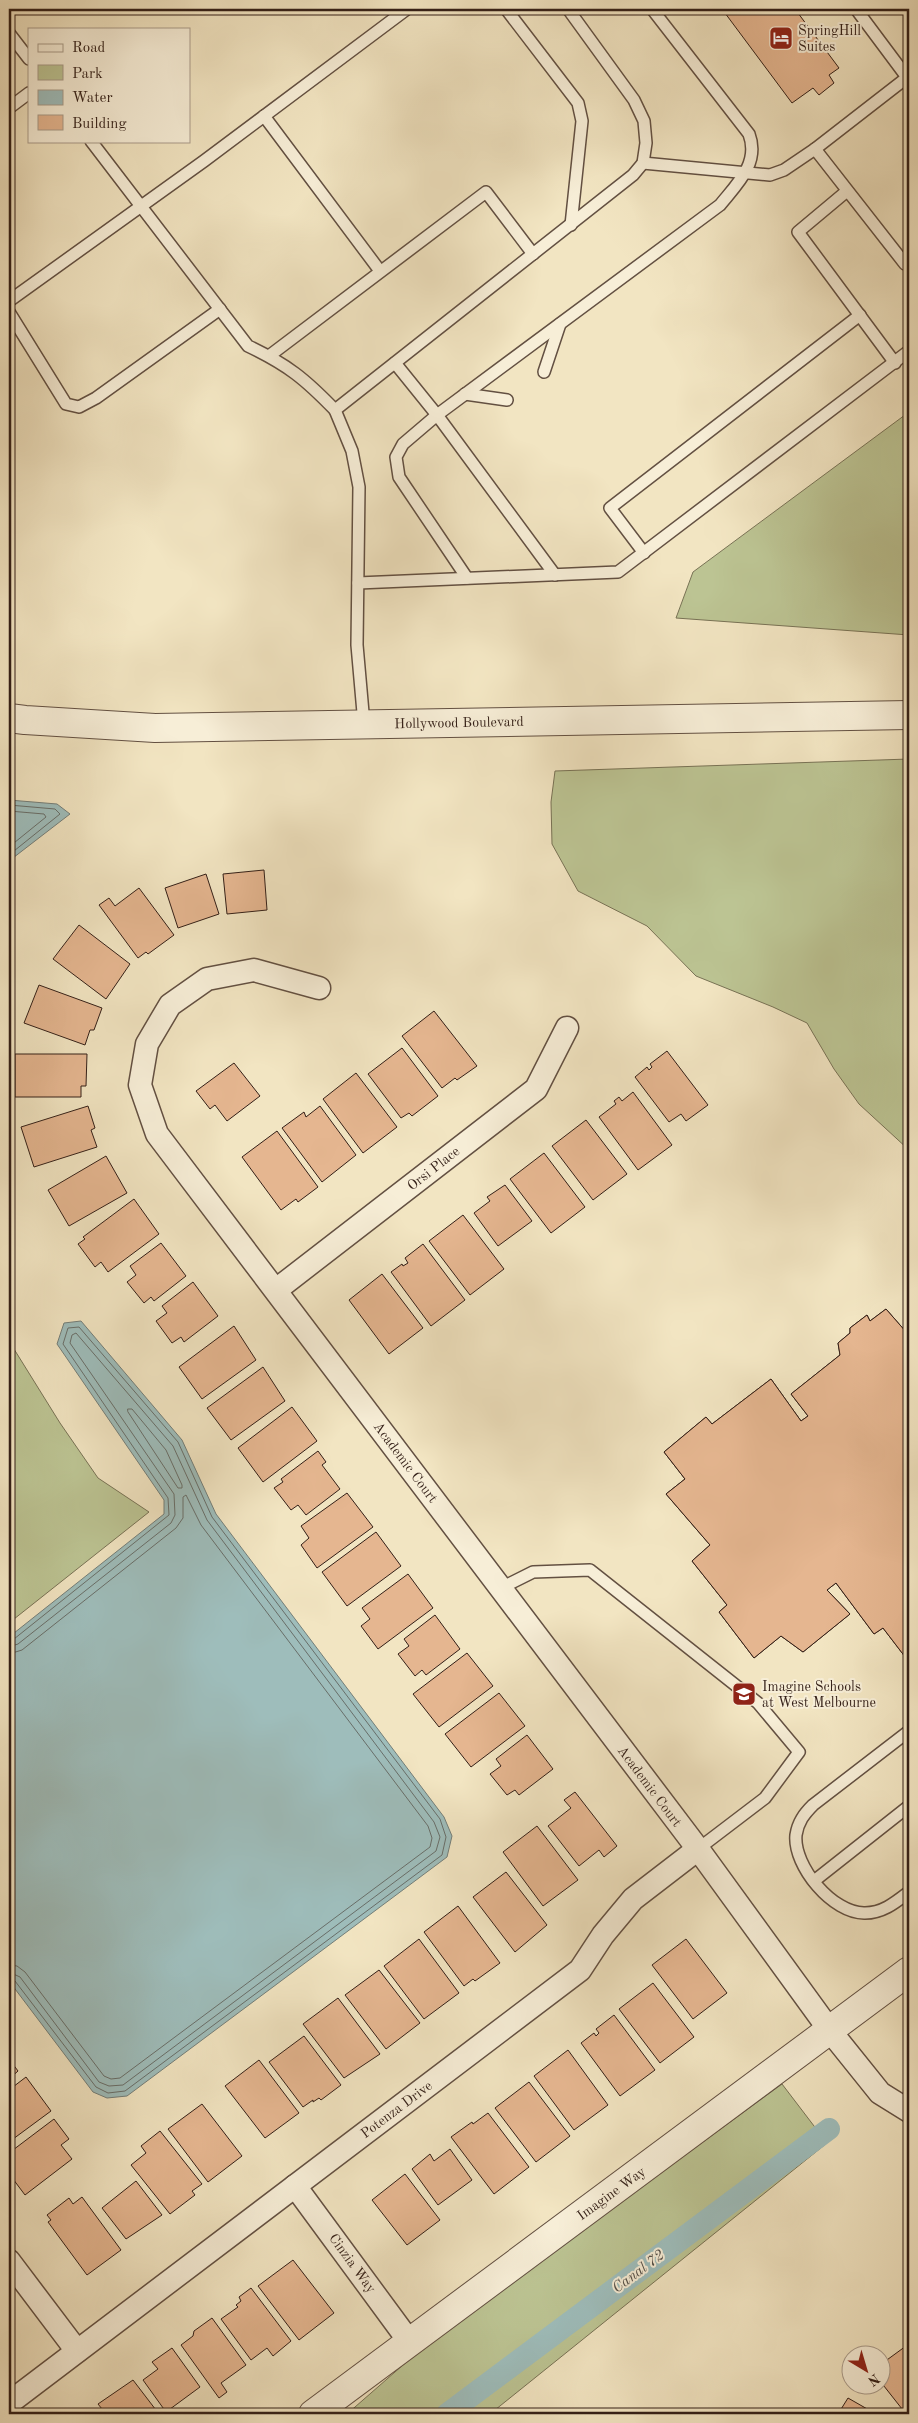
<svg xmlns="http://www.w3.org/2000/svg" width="918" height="2423" font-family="'Old Standard TT',serif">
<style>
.green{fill:#bcc493;stroke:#787255}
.water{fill:#9ebdbb;stroke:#737e79}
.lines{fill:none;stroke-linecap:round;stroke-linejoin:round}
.shore{stroke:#686e69;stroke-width:1}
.canal{stroke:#9ebdbb;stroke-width:22}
.building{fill:#e5b690;stroke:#331f17}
.service-casing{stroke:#635042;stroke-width:14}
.minor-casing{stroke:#635042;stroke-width:25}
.tertiary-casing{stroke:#635042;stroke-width:30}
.service{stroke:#f7eed7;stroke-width:11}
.minor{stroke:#f7eed7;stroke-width:22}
.tertiary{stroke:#f7eed7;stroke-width:28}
.labels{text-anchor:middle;stroke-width:4;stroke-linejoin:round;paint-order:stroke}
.poi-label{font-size:14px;fill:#331f17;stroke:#f7eed7;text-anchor:start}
.street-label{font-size:14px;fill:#331f17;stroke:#f7eed7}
.water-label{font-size:15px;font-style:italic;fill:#534e48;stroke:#f7eed7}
</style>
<rect width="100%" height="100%" fill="#f2e5c2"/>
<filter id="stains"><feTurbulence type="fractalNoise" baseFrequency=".004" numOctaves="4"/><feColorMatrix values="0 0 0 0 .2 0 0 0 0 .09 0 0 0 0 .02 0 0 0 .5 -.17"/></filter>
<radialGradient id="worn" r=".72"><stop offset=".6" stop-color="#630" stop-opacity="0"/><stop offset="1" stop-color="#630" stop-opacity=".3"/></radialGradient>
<g class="green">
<path d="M 909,412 L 909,635 L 676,618 L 693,572 Z"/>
<path d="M 909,759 L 909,1150 L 859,1104 L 834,1069 L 807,1023 L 773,1007 L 696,976 L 647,926 L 578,891 L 552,844 L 551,802 L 555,771 Z"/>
<path d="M 9,1341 L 60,1423 L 98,1478 L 149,1512 L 9,1623 Z"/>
<path d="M 782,2084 L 827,2143 L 490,2414 L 347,2414 L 427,2344 Z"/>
</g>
<g class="water">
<path d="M 9,800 L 57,804 L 70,814 L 9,861 Z"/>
<path d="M 81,1321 L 182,1440 L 216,1514 L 444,1817 L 452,1836 L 447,1857 L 127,2096 L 107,2098 L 93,2092 L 9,1981 L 9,1637 L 164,1514 L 164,1500 L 57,1344 L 64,1323 Z"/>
</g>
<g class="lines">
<g class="shore">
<path d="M 9,805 L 55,809 L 60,814 L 9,855"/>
<path d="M 9,811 L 44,814 L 46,817 L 9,847"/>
<path d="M 128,1409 L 132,1409 L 166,1450 L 182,1485 L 182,1488 L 178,1488 L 128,1412 Z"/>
<path d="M 9,1640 L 14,1639 L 169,1515 L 168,1498 L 63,1344 L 68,1328 L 79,1327 L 178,1442 L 212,1517 L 440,1819 L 446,1837 L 442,1855 L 125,2091 L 108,2093 L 96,2087 L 15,1981 L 9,1979"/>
<path d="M 9,1647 L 18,1644 L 171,1523 L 175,1515 L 174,1494 L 70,1343 L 72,1335 L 76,1333 L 173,1446 L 207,1520 L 434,1822 L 440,1837 L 436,1851 L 123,2085 L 109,2086 L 99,2082 L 20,1977 L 9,1972"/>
<path d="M 9,1654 L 22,1650 L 176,1528 L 183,1518 L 183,1497 L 186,1495 L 201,1525 L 428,1826 L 432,1838 L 430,1847 L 120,2078 L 111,2079 L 104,2076 L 25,1972 L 17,1966 L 9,1965"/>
</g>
<path class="canal" d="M 447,2414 L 829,2129"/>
</g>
<g class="building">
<path d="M 722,9 L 795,9 L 839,68 L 829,75 L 834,83 L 819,95 L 813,88 L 792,103 Z"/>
<path d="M 264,870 L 267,910 L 227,914 L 223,874 Z"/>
<path d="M 206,874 L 219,914 L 178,928 L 165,888 Z"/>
<path d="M 139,888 L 174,935 L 148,954 L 146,952 L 138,958 L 99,905 L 109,898 L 115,906 Z"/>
<path d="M 79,925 L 130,964 L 106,999 L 53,959 Z"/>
<path d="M 39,985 L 102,1008 L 94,1030 L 90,1030 L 85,1045 L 24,1023 Z"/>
<path d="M 434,1011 L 477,1066 L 457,1080 L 455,1078 L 442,1088 L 402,1036 Z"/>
<path d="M 402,1048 L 438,1096 L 412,1116 L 409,1113 L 401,1118 L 368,1074 Z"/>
<path d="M 667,1051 L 708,1105 L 686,1121 L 681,1114 L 669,1122 L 635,1077 L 647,1067 L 649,1070 L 652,1067 L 650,1064 Z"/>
<path d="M 15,1054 L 87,1054 L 86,1086 L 81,1086 L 81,1097 L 15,1097 Z"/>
<path d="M 234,1063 L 260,1096 L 227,1121 L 215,1105 L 210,1109 L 196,1091 Z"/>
<path d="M 356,1073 L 397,1127 L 363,1153 L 323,1099 Z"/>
<path d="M 633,1092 L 672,1145 L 638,1170 L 599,1117 L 616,1104 L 614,1101 L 619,1097 L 622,1101 Z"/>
<path d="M 88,1106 L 95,1128 L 91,1130 L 97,1147 L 34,1167 L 21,1127 Z"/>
<path d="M 320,1106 L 356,1155 L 322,1182 L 282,1128 L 304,1112 L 306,1117 Z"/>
<path d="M 586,1120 L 627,1174 L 593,1200 L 552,1146 Z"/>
<path d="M 277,1131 L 318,1187 L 298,1202 L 296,1199 L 281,1210 L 242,1157 Z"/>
<path d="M 544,1153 L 585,1207 L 551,1233 L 510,1179 Z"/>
<path d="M 106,1156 L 127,1193 L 69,1226 L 48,1190 Z"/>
<path d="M 505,1185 L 532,1221 L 498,1246 L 474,1213 L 490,1201 L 487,1197 Z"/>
<path d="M 134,1199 L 159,1234 L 108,1272 L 101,1262 L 95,1267 L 78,1244 L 85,1239 L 83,1237 Z"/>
<path d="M 463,1215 L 504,1269 L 470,1295 L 429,1241 Z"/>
<path d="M 161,1243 L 186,1276 L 154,1301 L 151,1297 L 144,1303 L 127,1282 L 136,1275 L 130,1266 Z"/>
<path d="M 423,1244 L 465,1300 L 431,1326 L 391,1272 L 402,1264 L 403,1266 L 408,1263 L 405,1258 Z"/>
<path d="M 382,1274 L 423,1328 L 389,1354 L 349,1300 Z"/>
<path d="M 193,1282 L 218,1316 L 184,1342 L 181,1337 L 172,1343 L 156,1321 L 167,1313 L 162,1306 Z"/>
<path d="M 886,1309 L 907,1333 L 909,1331 L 909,1411 L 873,1366 L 863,1375 L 883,1403 L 832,1443 L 817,1427 L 755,1478 L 728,1450 L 719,1457 L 754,1505 L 742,1518 L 776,1567 L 748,1591 L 761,1603 L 811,1564 L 826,1579 L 885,1533 L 909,1567 L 909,1662 L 883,1628 L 874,1634 L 836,1583 L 827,1590 L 850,1614 L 803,1652 L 781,1636 L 754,1658 L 719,1612 L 727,1605 L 692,1561 L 710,1545 L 666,1494 L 685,1479 L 664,1452 L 706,1417 L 712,1424 L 771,1379 L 801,1421 L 808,1416 L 791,1394 L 840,1355 L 838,1343 L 850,1333 L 850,1328 L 867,1315 L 870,1321 Z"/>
<path d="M 886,1309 L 907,1333 L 909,1331 L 909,1662 L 883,1628 L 874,1634 L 836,1583 L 827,1590 L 850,1614 L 803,1652 L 781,1636 L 754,1658 L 719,1612 L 727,1605 L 692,1561 L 710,1545 L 666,1494 L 685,1479 L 664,1452 L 706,1417 L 712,1424 L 771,1379 L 801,1421 L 808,1416 L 791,1394 L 840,1355 L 838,1343 L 850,1333 L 850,1328 L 867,1315 L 870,1321 Z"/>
<path d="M 234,1326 L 256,1360 L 202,1399 L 179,1367 Z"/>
<path d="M 263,1367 L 285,1401 L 231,1440 L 207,1408 Z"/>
<path d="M 292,1407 L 317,1441 L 263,1482 L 238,1448 Z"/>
<path d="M 318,1451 L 326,1462 L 322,1465 L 340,1489 L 306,1515 L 298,1505 L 291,1510 L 274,1488 L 283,1482 L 281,1479 Z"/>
<path d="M 347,1493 L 373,1527 L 317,1568 L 301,1545 L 309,1538 L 301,1526 Z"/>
<path d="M 376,1532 L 401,1566 L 347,1606 L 322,1572 Z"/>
<path d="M 408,1574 L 433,1608 L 378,1649 L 361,1626 L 370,1619 L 362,1608 Z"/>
<path d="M 435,1615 L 460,1649 L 426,1675 L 422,1670 L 415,1676 L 398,1654 L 409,1646 L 404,1639 Z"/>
<path d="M 467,1653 L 493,1686 L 439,1727 L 413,1694 Z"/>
<path d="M 499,1693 L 525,1726 L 471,1767 L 445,1734 Z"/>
<path d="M 527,1735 L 553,1769 L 519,1795 L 515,1790 L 507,1795 L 490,1774 L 501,1766 L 496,1759 Z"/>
<path d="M 575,1792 L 617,1846 L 604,1857 L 599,1850 L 579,1866 L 548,1826 L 571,1808 L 564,1800 Z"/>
<path d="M 537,1826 L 578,1880 L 543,1906 L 503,1852 Z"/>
<path d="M 506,1872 L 547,1925 L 515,1952 L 473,1897 Z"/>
<path d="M 458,1906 L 500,1963 L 475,1981 L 473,1979 L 464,1986 L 424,1932 Z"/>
<path d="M 419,1939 L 459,1993 L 424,2019 L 384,1966 Z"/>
<path d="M 686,1939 L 727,1993 L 693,2019 L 652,1965 Z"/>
<path d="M 379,1970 L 420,2023 L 386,2049 L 345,1995 Z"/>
<path d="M 653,1983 L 694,2037 L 660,2063 L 619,2009 Z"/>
<path d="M 338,1998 L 380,2054 L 344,2078 L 303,2024 Z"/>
<path d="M 614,2015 L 655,2070 L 620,2096 L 581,2043 L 594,2033 L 596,2036 L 599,2033 L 596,2029 Z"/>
<path d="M 304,2036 L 341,2085 L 321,2100 L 319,2098 L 313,2102 L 313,2100 L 303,2107 L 269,2062 Z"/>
<path d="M 568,2050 L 608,2105 L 574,2130 L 534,2076 Z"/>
<path d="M 9,2059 L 18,2071 L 9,2079 Z"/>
<path d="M 259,2060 L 299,2113 L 265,2138 L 225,2086 Z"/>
<path d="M 26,2077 L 51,2111 L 9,2142 L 9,2090 Z"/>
<path d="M 529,2082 L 570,2136 L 536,2162 L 495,2108 Z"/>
<path d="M 202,2104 L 242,2156 L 208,2182 L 168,2129 Z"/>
<path d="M 488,2113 L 529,2167 L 494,2194 L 451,2137 L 472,2122 L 473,2124 Z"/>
<path d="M 54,2119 L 69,2139 L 61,2145 L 72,2159 L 25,2195 L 10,2175 L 9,2153 Z"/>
<path d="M 160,2131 L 202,2184 L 192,2191 L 195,2195 L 170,2214 L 131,2165 L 146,2153 L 141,2146 Z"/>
<path d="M 450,2149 L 472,2180 L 438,2205 L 412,2169 L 430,2154 L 434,2161 Z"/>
<path d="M 405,2174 L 440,2220 L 407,2245 L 372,2200 Z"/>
<path d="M 136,2181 L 162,2215 L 126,2239 L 102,2208 Z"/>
<path d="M 82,2197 L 121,2250 L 87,2275 L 48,2222 L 51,2220 L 47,2215 L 69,2198 L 73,2204 Z"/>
<path d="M 293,2260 L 334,2313 L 299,2340 L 258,2286 Z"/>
<path d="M 251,2288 L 291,2341 L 273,2356 L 267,2348 L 251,2360 L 221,2319 L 238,2307 L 236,2305 L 241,2301 L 239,2297 Z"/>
<path d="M 212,2318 L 246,2365 L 221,2383 L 227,2392 L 219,2398 L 181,2345 L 193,2336 L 194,2331 Z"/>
<path d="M 906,2346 L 909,2351 L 909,2414 L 906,2414 L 880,2381 L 880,2365 Z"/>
<path d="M 172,2348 L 200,2387 L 166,2412 L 143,2380 L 158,2369 L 152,2362 Z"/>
<path d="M 133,2380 L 159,2414 L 106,2414 L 98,2404 Z"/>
<path d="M 848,2398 L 876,2414 L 838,2414 Z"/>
</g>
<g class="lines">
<g class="service-casing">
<g id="service">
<path d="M 506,9 L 578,103 L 582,121 L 571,225"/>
<path d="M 856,9 L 909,80"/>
<path d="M 9,33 L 29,59"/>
<path d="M 9,108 L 29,93"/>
<path d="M 264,116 L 380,271"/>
<path d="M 91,141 L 248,346 C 288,365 305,379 335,410"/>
<path d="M 815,149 L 905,264 L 909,260"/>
<path d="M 643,163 L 770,175 L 784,170 L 815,149 L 909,76"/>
<path d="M 847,191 L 798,232 L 895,363"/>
<path d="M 9,301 L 204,161 L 407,9"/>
<path d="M 9,312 L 66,404 L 79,407 L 96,398 L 220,309"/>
<path d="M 269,356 L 486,192 L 533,254"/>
<path d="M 395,363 L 437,415 L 720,205 C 737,184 760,163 749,134 L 652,9"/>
<path d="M 544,372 L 560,324"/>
<path d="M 465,394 L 507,400"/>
<path d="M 644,553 L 610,508 L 860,315"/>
<path d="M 467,578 L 399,477 L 396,457 L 403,444 L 437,415 L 555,575"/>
<path d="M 358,583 L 618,572 L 909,351"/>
<path d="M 364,724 L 357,645 L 359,487 L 352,451 L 335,410 L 633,175 L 643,163 L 646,143 L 644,121 L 634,100 L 568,9"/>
<path d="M 501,1588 L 533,1572 L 590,1570 L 758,1703 L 799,1752 L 765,1798 L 698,1849"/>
<path d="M 909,1731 L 813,1805 C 804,1814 798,1822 796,1835 C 793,1866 833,1914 865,1913 C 883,1913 896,1902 909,1892"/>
<path d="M 814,1881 L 909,1806"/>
</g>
</g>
<g class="minor-casing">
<g id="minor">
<path d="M 319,988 L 254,970 L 207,979 L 170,1005 L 147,1044 L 140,1085 L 157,1134 L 698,1849 L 831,2032 L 880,2093 L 909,2111"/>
<path d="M 276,1290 L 536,1089 L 567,1028"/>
<path d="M 295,2186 L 409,2341"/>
<path d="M 9,2261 L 77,2351"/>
<path d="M 9,2403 L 580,1970 L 603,1935 L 633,1899 L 698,1849"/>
</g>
</g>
<g class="tertiary-casing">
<g id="tertiary">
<path d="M 9,718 L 25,720 L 155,728 L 909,715"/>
<path d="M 313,2414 L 909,1971"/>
</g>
</g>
<use href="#service" class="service"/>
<use href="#minor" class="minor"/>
<use href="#tertiary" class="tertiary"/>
</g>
<defs>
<g id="hotel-square" transform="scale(1.25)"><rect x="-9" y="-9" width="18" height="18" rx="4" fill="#8f2418" stroke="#f7eed7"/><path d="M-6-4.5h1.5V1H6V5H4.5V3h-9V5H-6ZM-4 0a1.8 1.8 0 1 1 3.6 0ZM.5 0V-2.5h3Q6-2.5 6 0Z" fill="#fff"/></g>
<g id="school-square" transform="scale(1.25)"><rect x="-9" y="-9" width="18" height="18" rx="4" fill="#8f2418" stroke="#f7eed7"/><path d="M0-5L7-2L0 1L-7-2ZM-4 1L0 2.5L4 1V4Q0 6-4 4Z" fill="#fff"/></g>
</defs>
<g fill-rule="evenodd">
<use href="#hotel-square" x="781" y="38"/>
<use href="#school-square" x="744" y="1694"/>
</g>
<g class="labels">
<g class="poi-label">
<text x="798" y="35">SpringHill<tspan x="798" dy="16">Suites</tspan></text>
<text x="762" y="1691">Imagine Schools<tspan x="762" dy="16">at West Melbourne</tspan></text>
</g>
<g class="street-label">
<text transform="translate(459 722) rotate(-1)" y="5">Hollywood Boulevard</text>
<text transform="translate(433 1168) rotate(-38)" y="5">Orsi Place</text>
<text transform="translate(406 1462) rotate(53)" y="5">Academic Court</text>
<text transform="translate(650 1786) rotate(53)" y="5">Academic Court</text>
<text transform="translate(396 2109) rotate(-37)" y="5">Potenza Drive</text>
<text transform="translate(611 2193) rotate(-36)" y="5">Imagine Way</text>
<text transform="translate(353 2263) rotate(54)" y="5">Cinzia Way</text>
</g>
<g class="water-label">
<text transform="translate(638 2271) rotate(-37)" y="5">Canal 72</text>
</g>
</g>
<rect width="918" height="2423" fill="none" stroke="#f2e5c2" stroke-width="30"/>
<rect x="10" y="10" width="898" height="2403" fill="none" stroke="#331f17" stroke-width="2.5"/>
<rect x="15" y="15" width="888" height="2393" fill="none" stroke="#331f17"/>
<rect x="28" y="28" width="162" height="115" fill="#f7eed7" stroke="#a99b8a"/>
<rect x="38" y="44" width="25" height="8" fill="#f7eed7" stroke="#a99b8a"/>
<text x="72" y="52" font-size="15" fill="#331f17">Road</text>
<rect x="38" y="65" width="25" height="15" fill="#bcc493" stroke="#a99b8a"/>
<text x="72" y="78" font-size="15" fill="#331f17">Park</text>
<rect x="38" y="90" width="25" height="15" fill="#9ebdbb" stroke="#a99b8a"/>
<text x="72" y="102" font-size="15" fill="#331f17">Water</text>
<rect x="38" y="115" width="25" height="15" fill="#e5b690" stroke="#a99b8a"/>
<text x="72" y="128" font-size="15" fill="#331f17">Building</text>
<g transform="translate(866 2370) rotate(142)"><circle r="24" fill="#f7eed7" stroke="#a99b8a"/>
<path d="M0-4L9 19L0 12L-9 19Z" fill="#8f2418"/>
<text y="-8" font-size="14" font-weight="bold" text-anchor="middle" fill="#331f17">N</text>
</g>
<rect width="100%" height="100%" filter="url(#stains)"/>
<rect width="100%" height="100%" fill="url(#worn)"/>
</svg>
